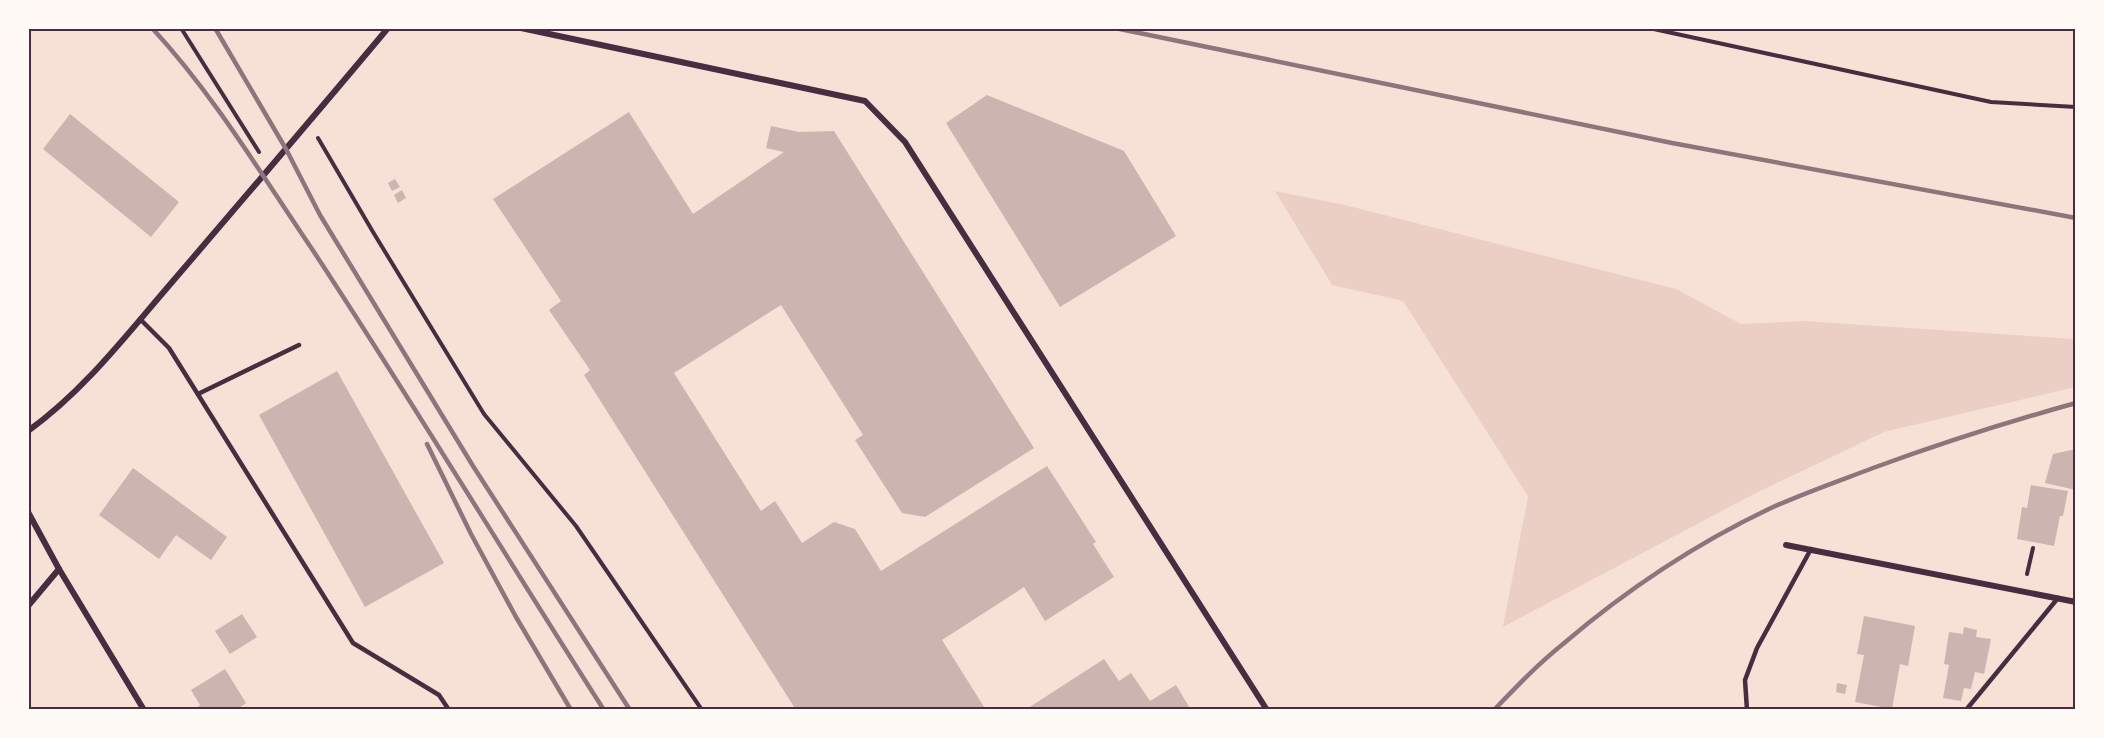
<svg xmlns="http://www.w3.org/2000/svg" width="2104" height="738" font-family="'Titillium Web',sans-serif">
<style>
.green{fill:#ebcfc5}
.building{fill:#ccb4b1}
.lines{fill:none;stroke-linecap:round;stroke-linejoin:round}
.path{stroke:#4a2c40;stroke-width:4}
.service{stroke:#4a2c40;stroke-width:4.5}
.minor{stroke:#4a2c40;stroke-width:6}
.rail{stroke:#8f747c;stroke-width:4.5}
.neatline{fill:none;stroke:#4a2c40;stroke-width:2}
</style>
<rect width="100%" height="100%" fill="#f7e1d7"/>
<path class="green" d="M 1275,191 L 1345,205 L 1676,289 L 1741,324 L 1804,321 L 2074,339 L 2076,340 L 2075,387 L 1884,432 L 1754,494 L 1503,627 L 1528,496 L 1403,301 L 1332,285 Z"/>
<g class="building">
<path d="M 987,95 L 1124,151 L 1176,236 L 1060,307 L 946,123 Z"/>
<path d="M 629,112 L 693,214 L 784,152 L 766,148 L 771,126 L 799,132 L 834,131 L 1034,448 L 925,517 L 902,513 L 855,440 L 863,435 L 781,305 L 674,373 L 761,511 L 775,501 L 802,543 L 834,522 L 855,529 L 881,571 L 1047,466 L 1096,542 L 1093,544 L 1114,577 L 1045,621 L 1024,587 L 942,640 L 986,710 L 796,710 L 584,375 L 590,370 L 549,310 L 561,301 L 493,199 Z"/>
<path d="M 70,114 L 179,202 L 151,237 L 43,149 Z"/>
<path d="M 395,179 L 400,187 L 392,191 L 388,183 Z"/>
<path d="M 402,190 L 406,198 L 398,203 L 394,195 Z"/>
<path d="M 337,371 L 444,563 L 365,607 L 259,415 Z"/>
<path d="M 2076,449 L 2076,490 L 2045,483 L 2053,454 Z"/>
<path d="M 133,468 L 227,537 L 211,560 L 176,535 L 159,559 L 99,515 Z"/>
<path d="M 2031,485 L 2068,491 L 2063,516 L 2060,516 L 2054,546 L 2017,539 L 2022,507 L 2027,508 Z"/>
<path d="M 242,614 L 257,637 L 230,654 L 215,631 Z"/>
<path d="M 1864,616 L 1915,626 L 1908,666 L 1900,664 L 1892,709 L 1855,702 L 1864,655 L 1857,654 Z"/>
<path d="M 1964,627 L 1977,630 L 1976,637 L 1991,639 L 1984,674 L 1975,672 L 1971,689 L 1964,688 L 1961,701 L 1943,698 L 1949,665 L 1944,664 L 1949,632 L 1963,634 Z"/>
<path d="M 1104,659 L 1119,681 L 1131,673 L 1150,701 L 1176,685 L 1191,710 L 1025,710 Z"/>
<path d="M 225,669 L 246,703 L 236,710 L 194,710 L 200,705 L 191,690 Z"/>
<path d="M 1837,683 L 1847,685 L 1845,694 L 1836,692 Z"/>
</g>
<g class="lines">
<g class="path">
<path d="M 181,28 L 259,152"/>
<path d="M 1649,28 L 1991,102 L 2076,107"/>
<path d="M 318,138 L 373,232 L 484,414 L 576,526 L 702,710"/>
<path d="M 2027,574 L 2033,548"/>
</g>
<g class="service">
<path d="M 140,319 L 169,348 L 353,643 L 439,695 L 449,710"/>
<path d="M 198,394 L 299,345"/>
<path d="M 1747,710 L 1745,680 L 1757,648 L 1811,549"/>
<path d="M 1966,710 L 2058,598"/>
</g>
<g class="minor">
<path d="M 521,28 L 865,101 L 905,142 L 1267,710"/>
<path d="M 28,431 C 85,390 128,333 173,281 C 245,197 317,113 388,28"/>
<path d="M 28,512 L 59,569 L 144,710"/>
<path d="M 1786,545 L 2076,602"/>
<path d="M 28,606 L 59,569"/>
</g>
<g class="rail">
<path d="M 152,28 C 214,95 261,174 312,249 C 412,401 506,557 604,710"/>
<path d="M 215,28 L 286,149 L 320,215 L 473,466 L 630,710"/>
<path d="M 1115,28 L 1672,143 L 2076,218"/>
<path d="M 427,444 L 471,534 L 516,617 L 571,710"/>
<path d="M 1494,710 C 1516,687 1538,664 1563,644 C 1625,591 1697,543 1771,508 C 1804,493 1839,481 1873,468 C 1939,444 2007,422 2076,403"/>
</g>
</g>
<rect width="2104" height="738" fill="none" stroke="#fffaf5" stroke-width="60"/>
<rect x="30" y="30" width="2044" height="678" class="neatline"/>
</svg>
